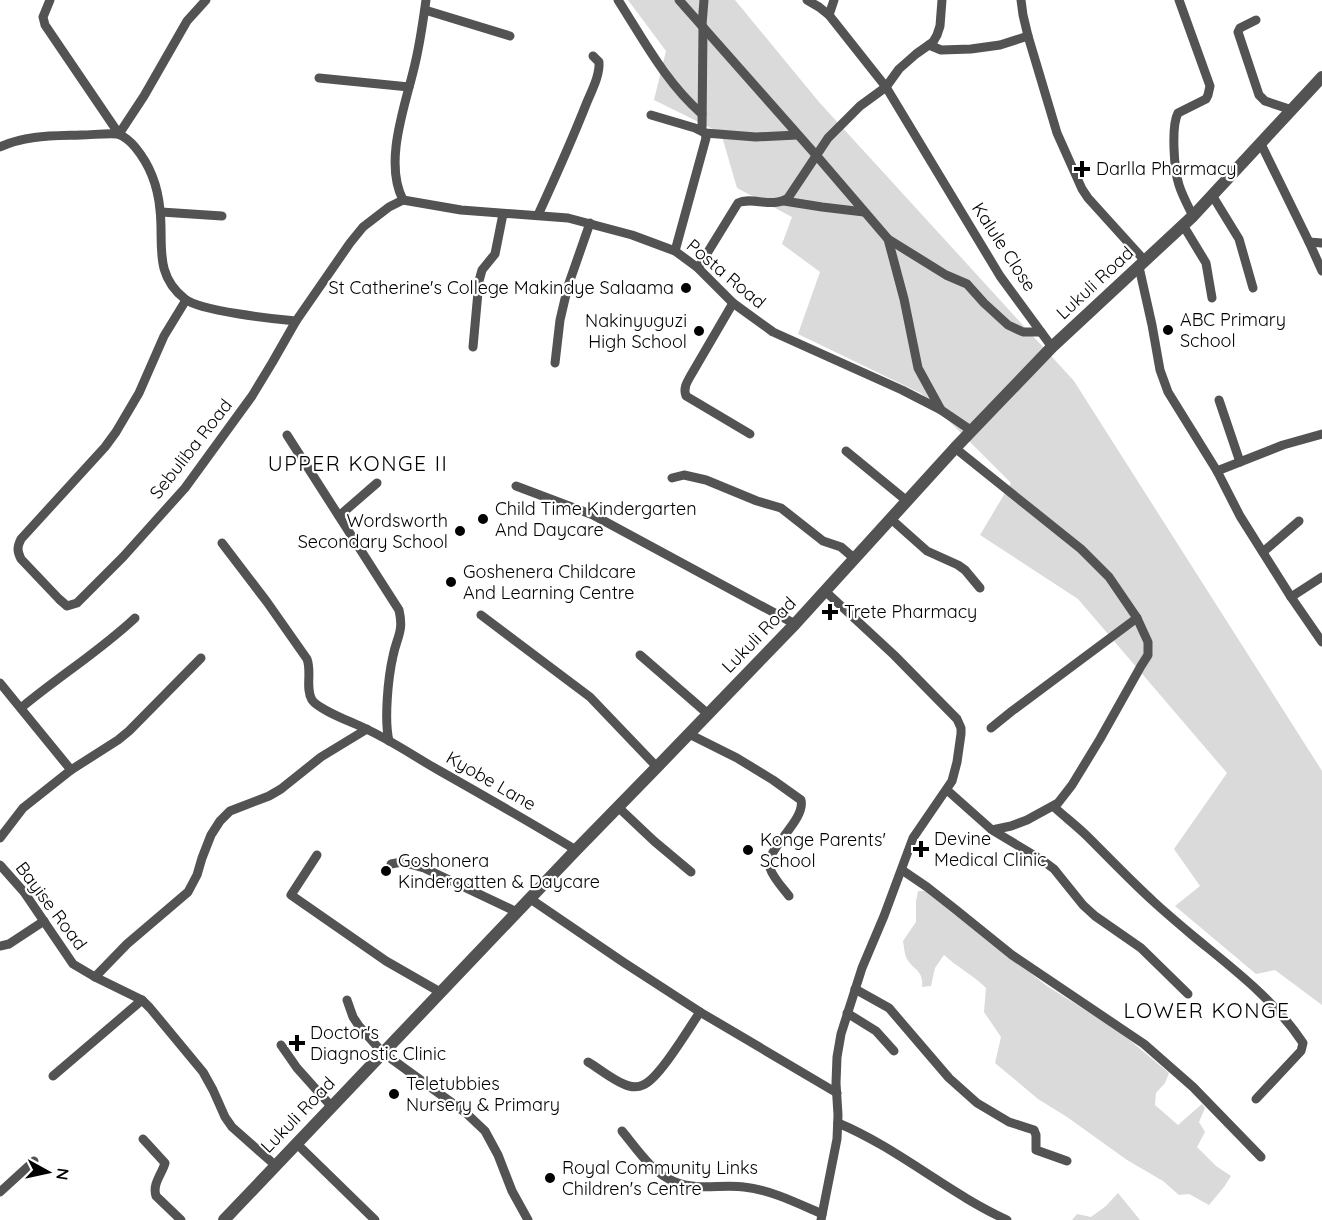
<svg xmlns="http://www.w3.org/2000/svg" width="1322" height="1220" font-family="Quicksand,sans-serif">
<style>
.green{fill:#dadada}
.lines{fill:none;stroke-linecap:round;stroke-linejoin:round}
.minor{stroke:#535353;stroke-width:9}
.tertiary{stroke:#535353;stroke-width:12}
.poi-dot{fill:#000;stroke:#fff;stroke-width:2}
.labels{text-anchor:middle;stroke-width:4.5;stroke-linejoin:round;paint-order:stroke}
.poi-label{font-size:18px;fill:#000;stroke:#fff;text-anchor:start}
.street-label{font-size:18px;fill:#000;stroke:#fff}
.quarter-label{font-size:21px;letter-spacing:1.5px;fill:#000;stroke:#fff}
</style>
<rect width="100%" height="100%" fill="#fff"/>
<g class="green">
<path d="M 628,0 L 735,0 L 819,102 L 1074,381 L 1322,771 L 1322,1005 L 1275,970 L 1256,974 L 1175,906 L 1200,886 L 1174,849 L 1227,773 L 1078,599 L 980,535 L 1011,483 L 922,394 L 798,334 L 820,272 L 782,244 L 792,217 L 737,188 L 721,133 L 654,100 L 666,51 Z"/>
<path d="M 918,891 L 926,891 L 1047,986 L 1120,1032 L 1169,1073 L 1165,1083 L 1156,1093 L 1155,1105 L 1178,1125 L 1202,1104 L 1205,1108 L 1199,1122 L 1205,1132 L 1197,1147 L 1216,1166 L 1231,1176 L 1224,1187 L 1209,1205 L 1189,1194 L 1179,1195 L 1163,1181 L 1127,1160 L 1067,1117 L 1038,1099 L 995,1063 L 1001,1037 L 984,1012 L 986,988 C 973,975 957,967 944,955 L 935,968 L 931,986 L 922,987 C 924,969 911,969 906,957 C 904,952 904,946 903,941 L 916,922 L 916,901 Z"/>
<path d="M 1118,1193 L 1140,1220 L 1072,1220 L 1077,1214 L 1091,1217 L 1106,1206 Z"/>
</g>
<g class="lines">
<g class="minor">
<path d="M 50,0 L 43,17 L 45,25 L 119,134 L 144,96 L 187,21 L 206,0"/>
<path d="M 618,0 C 643,39 666,83 702,114"/>
<path d="M 679,0 L 816,155 L 888,239 L 946,275 L 967,284 L 984,303 L 1008,325 L 1023,332 L 1041,332"/>
<path d="M 807,0 L 819,7 L 829,15 L 886,87 L 1000,276 L 1052,347"/>
<path d="M 1021,0 L 1023,15 L 1028,36 L 1057,133 L 1082,189 L 1088,198 L 1145,261"/>
<path d="M 1179,0 L 1210,86 L 1208,95 L 1206,99 L 1178,113 C 1171,126 1174,170 1179,185 C 1182,195 1188,206 1193,216"/>
<path d="M 425,10 L 510,36"/>
<path d="M 829,15 L 834,0"/>
<path d="M 1256,20 L 1240,28 L 1238,32 L 1259,95 L 1265,101 L 1292,110"/>
<path d="M 702,25 L 704,0"/>
<path d="M 929,45 L 941,50 L 971,49 L 1000,45 L 1028,36"/>
<path d="M 319,78 L 409,87"/>
<path d="M 651,115 L 695,128 L 705,133 L 706,138 L 675,251"/>
<path d="M 702,130 L 703,27"/>
<path d="M 705,133 L 756,137 L 797,135"/>
<path d="M 1261,144 L 1309,242 L 1322,271"/>
<path d="M 0,147 C 26,135 53,136 81,135 C 92,135 106,133 117,134 C 123,135 131,142 135,147 C 150,165 158,187 160,210 C 164,243 153,274 185,299 C 200,311 274,319 296,321 L 350,243 L 363,227 L 389,207 L 403,200"/>
<path d="M 1212,195 L 1239,239 L 1253,288"/>
<path d="M 403,200 L 461,210 L 568,218 L 632,235 L 675,251 L 698,268 L 733,303 L 773,332 L 902,390 L 941,410 L 972,431"/>
<path d="M 403,200 C 383,161 406,104 415,64 C 420,43 423,22 426,0"/>
<path d="M 784,201 L 822,207 L 864,212"/>
<path d="M 161,212 L 222,216"/>
<path d="M 538,215 C 555,178 572,140 587,102 C 592,90 600,75 599,62 L 593,56"/>
<path d="M 1183,225 L 1206,263 L 1212,298"/>
<path d="M 888,239 L 904,299 L 918,368 L 941,410"/>
<path d="M 1309,242 L 1322,243"/>
<path d="M 1139,267 L 1152,325 L 1160,370 L 1168,392 L 1217,471 L 1240,516 L 1291,597 L 1322,642"/>
<path d="M 698,268 L 738,203 C 752,196 772,209 788,198 L 828,138 L 860,106 L 886,87 L 899,69 L 916,54 L 933,42 L 937,35 L 940,26 L 942,0"/>
<path d="M 186,300 L 164,336 L 139,393 L 116,432 L 105,447 L 21,539 C 17,547 17,551 21,559 L 59,599 L 67,606 L 77,603 L 123,557 L 185,488 L 252,396 L 272,363 L 296,321"/>
<path d="M 733,303 L 691,375 C 687,382 683,388 686,396 L 750,434"/>
<path d="M 473,347 L 479,281 L 482,270 L 495,254 L 503,214"/>
<path d="M 555,363 L 560,320 L 568,286 L 590,223"/>
<path d="M 1219,400 L 1240,462"/>
<path d="M 287,435 L 399,610 C 404,632 397,636 393,656 C 388,678 384,720 389,741"/>
<path d="M 846,451 L 907,501"/>
<path d="M 1217,471 L 1283,445 L 1322,434"/>
<path d="M 672,478 L 684,475 L 706,480 L 757,501 L 781,508 L 823,541 L 841,547 L 855,559"/>
<path d="M 516,486 L 593,515 L 795,624"/>
<path d="M 339,516 L 377,483"/>
<path d="M 891,519 L 927,551 L 958,565 L 965,570 L 980,588"/>
<path d="M 222,543 L 267,602 L 307,659 C 312,672 305,688 312,700 C 319,710 352,722 364,728 C 391,740 415,757 440,771 C 486,797 531,823 576,850"/>
<path d="M 1263,552 L 1299,521"/>
<path d="M 1291,597 L 1322,577"/>
<path d="M 481,615 L 590,697 L 657,767"/>
<path d="M 640,655 L 708,714"/>
<path d="M 0,683 L 71,770 L 23,808 L 0,838"/>
<path d="M 21,708 C 58,677 100,651 135,618"/>
<path d="M 991,728 L 1012,711 L 1137,618"/>
<path d="M 689,734 L 737,758 L 773,780 L 801,800 C 806,821 764,849 770,868 C 773,878 783,888 789,896"/>
<path d="M 71,770 L 118,740 L 129,731 L 201,658"/>
<path d="M 947,790 L 992,830 L 1011,826 L 1027,820 L 1058,803 L 1072,785 L 1100,739 L 1141,666 L 1148,655 L 1148,642 L 1137,618 L 1109,577 L 1081,549 L 955,448"/>
<path d="M 618,807 L 654,841 L 691,872"/>
<path d="M 1054,807 C 1065,817 1078,827 1088,837 C 1110,859 1131,881 1154,902 C 1166,913 1179,924 1192,935 C 1232,968 1274,999 1303,1043 L 1301,1051 L 1256,1099"/>
<path d="M 992,830 L 1042,860 L 1054,869 L 1083,905 L 1095,916 L 1141,948 L 1188,994"/>
<path d="M 317,855 L 291,895 L 386,961 L 440,992"/>
<path d="M 391,864 L 402,862 L 424,868 L 517,912"/>
<path d="M 0,865 L 24,892 L 73,964 L 95,977 L 142,1000 L 150,1008 L 203,1072 L 213,1090 L 225,1117 L 232,1127 L 275,1165"/>
<path d="M 902,870 L 927,887 L 955,909 L 1012,955 L 1144,1044 L 1193,1087 L 1261,1157"/>
<path d="M 529,898 L 623,962 L 700,1012 L 837,1093"/>
<path d="M 0,946 L 9,944 L 44,921"/>
<path d="M 95,977 L 127,944 L 188,892 L 197,875 L 202,858 L 211,835 L 220,821 L 230,811 L 269,796 L 281,789 L 321,757 L 367,729"/>
<path d="M 855,989 L 889,1008 L 949,1078 L 977,1103 L 1009,1122 L 1034,1130 L 1036,1135 L 1036,1150 L 1067,1161"/>
<path d="M 347,1000 L 353,1017 L 359,1026 L 382,1052 L 466,1113 L 485,1131 L 498,1155 L 512,1191 L 528,1220"/>
<path d="M 847,1013 L 876,1031 L 894,1051"/>
<path d="M 281,1045 L 297,1068 L 331,1106"/>
<path d="M 588,1062 C 600,1069 616,1083 629,1086 C 633,1087 639,1087 643,1085 C 659,1079 689,1028 700,1012"/>
<path d="M 53,1076 L 142,1000"/>
<path d="M 838,1123 C 898,1148 948,1193 1007,1220"/>
<path d="M 622,1131 C 637,1149 652,1173 675,1182 C 696,1191 722,1184 744,1187 C 771,1190 797,1203 822,1214"/>
<path d="M 143,1139 L 165,1163 C 162,1174 152,1184 156,1196 L 181,1220"/>
<path d="M 296,1143 L 375,1220"/>
<path d="M 0,1192 L 34,1161"/>
<path d="M 821,1220 L 837,1139 L 838,1115 L 836,1083 L 837,1057 L 841,1034 L 862,968 L 884,916 L 913,838 L 952,781 L 957,762 L 961,734 L 961,728 L 957,719 L 894,655 L 825,591"/>
</g>
<path class="tertiary" d="M 224,1220 L 576,850 L 657,767 L 795,624 L 955,448 L 1052,347 L 1193,216 L 1322,77"/>
</g>
<g class="poi-dot">
<path d="M1079 160h6v6h6v6h-6v6h-6v-6h-6v-6h6z"/>
<circle cx="686" cy="288" r="6"/>
<circle cx="1168" cy="330" r="6"/>
<circle cx="699" cy="331" r="6"/>
<circle cx="483" cy="519" r="6"/>
<circle cx="460" cy="531" r="6"/>
<circle cx="451" cy="582" r="6"/>
<path d="M827 603h6v6h6v6h-6v6h-6v-6h-6v-6h6z"/>
<path d="M918 840h6v6h6v6h-6v6h-6v-6h-6v-6h6z"/>
<circle cx="748" cy="850" r="6"/>
<circle cx="386" cy="871" r="6"/>
<path d="M294 1034h6v6h6v6h-6v6h-6v-6h-6v-6h6z"/>
<circle cx="394" cy="1094" r="6"/>
<circle cx="550" cy="1178" r="6"/>
</g>
<g class="labels">
<g class="poi-label">
<text x="1096" y="175">Darlla Pharmacy</text>
<text x="674" y="294" text-anchor="end">St Catherine's College Makindye Salaama</text>
<text x="1180" y="326">ABC Primary<tspan x="1180" dy="21">School</tspan></text>
<text x="687" y="327" text-anchor="end">Nakinyuguzi<tspan x="687" dy="21">High School</tspan></text>
<text x="495" y="515">Child Time Kindergarten<tspan x="495" dy="21">And Daycare</tspan></text>
<text x="448" y="527" text-anchor="end">Wordsworth<tspan x="448" dy="21">Secondary School</tspan></text>
<text x="463" y="578">Goshenera Childcare<tspan x="463" dy="21">And Learning Centre</tspan></text>
<text x="844" y="618">Trete Pharmacy</text>
<text x="934" y="845">Devine<tspan x="934" dy="21">Medical Clinic</tspan></text>
<text x="760" y="846">Konge Parents'<tspan x="760" dy="21">School</tspan></text>
<text x="398" y="867">Goshonera<tspan x="398" dy="21">Kindergatten &amp; Daycare</tspan></text>
<text x="310" y="1039">Doctor's<tspan x="310" dy="21">Diagnostic Clinic</tspan></text>
<text x="406" y="1090">Teletubbies<tspan x="406" dy="21">Nursery &amp; Primary</tspan></text>
<text x="562" y="1174">Royal Community Links<tspan x="562" dy="21">Children's Centre</tspan></text>
</g>
<g class="street-label">
<text transform="translate(1004 247) rotate(57)" y="6">Kalule Close</text>
<text transform="translate(726 274) rotate(40)" y="6">Posta Road</text>
<text transform="translate(1095 283) rotate(-43)" y="6">Lukuli Road</text>
<text transform="translate(191 449) rotate(-52)" y="6">Sebuliba Road</text>
<text transform="translate(759 635) rotate(-46)" y="6">Lukuli Road</text>
<text transform="translate(491 781) rotate(30)" y="6">Kyobe Lane</text>
<text transform="translate(51 906) rotate(53)" y="6">Bayise Road</text>
<text transform="translate(298 1115) rotate(-46)" y="6">Lukuli Road</text>
</g>
<g class="quarter-label">
<text x="358" y="471">UPPER KONGE II</text>
<text x="1207" y="1018">LOWER KONGE</text>
</g>
</g>
<g transform="translate(48 1172) rotate(98)" stroke="#ffffff" stroke-width="4.5" paint-order="stroke">
<path d="M0-4.5L10 22L0 15L-10 22Z" fill="#000000"/>
<text y="-9" font-size="16" font-weight="bold" text-anchor="middle" fill="#000000">N</text>
</g>
</svg>
